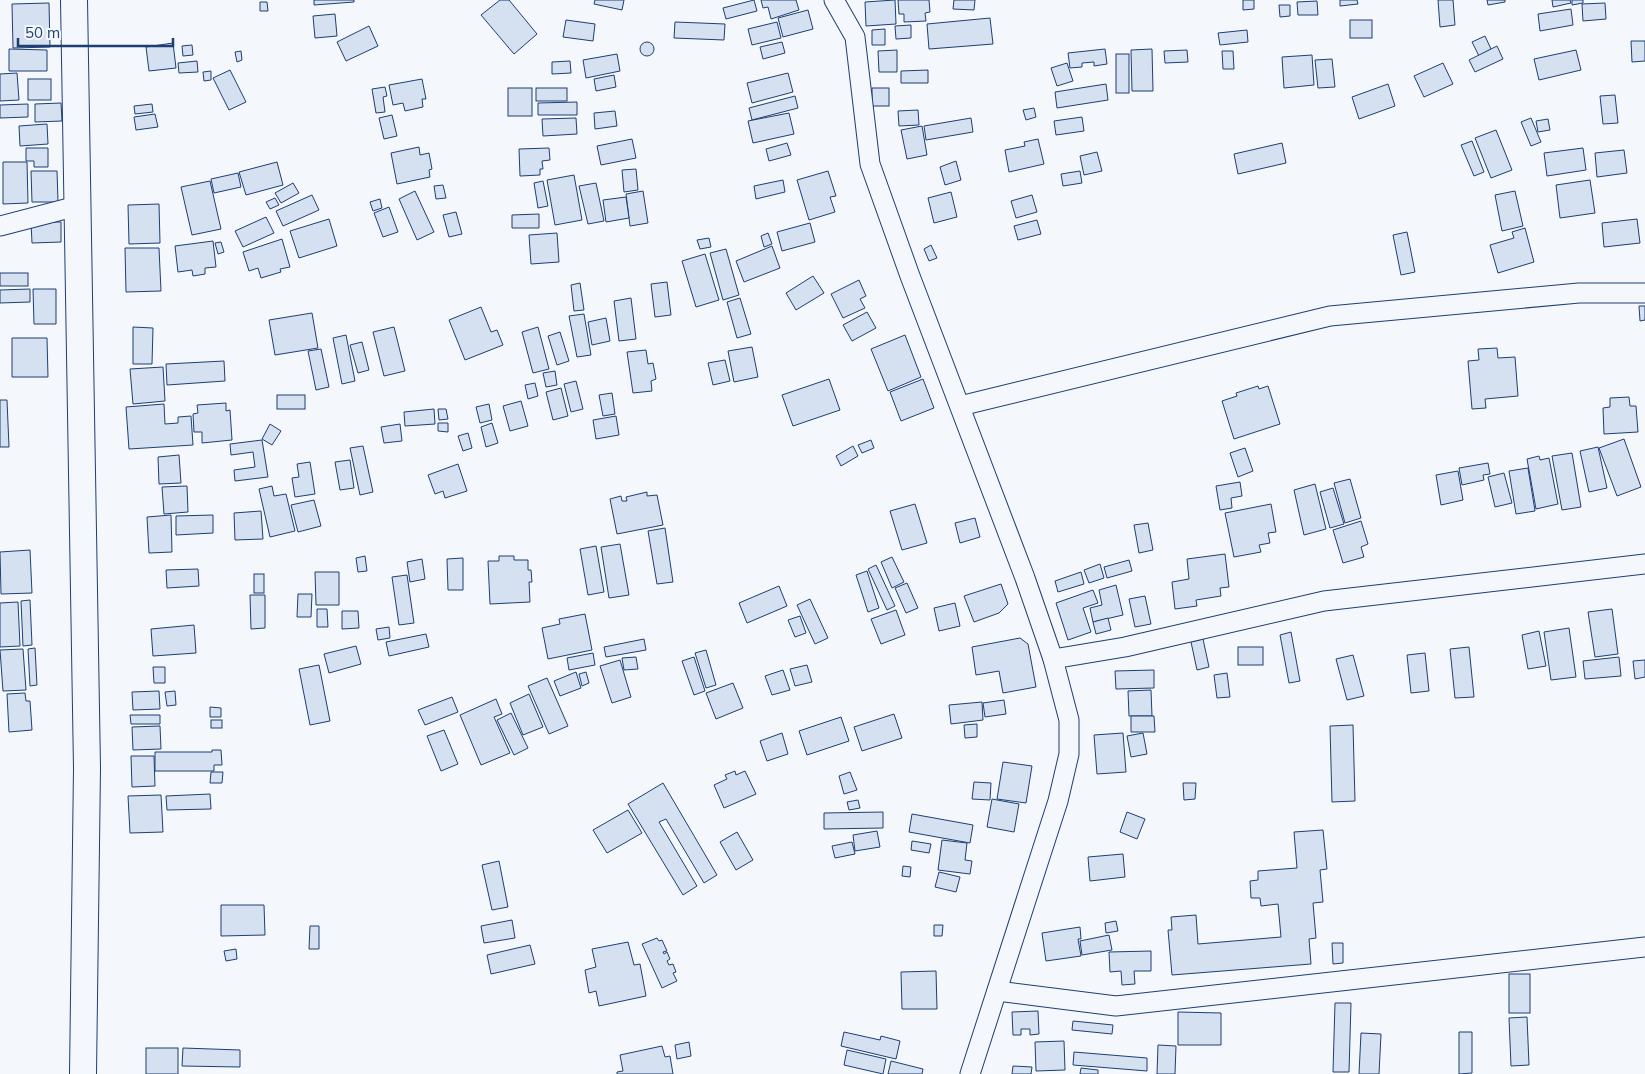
<svg xmlns="http://www.w3.org/2000/svg" width="1645" height="1074" font-family="Mulish,sans-serif">
<style>
.building{fill:#d5e0f0;stroke:#1d3f73}
.lines{fill:none;stroke-linecap:round;stroke-linejoin:round}
.street-casing{stroke:#1d3f73;stroke-width:21}
.secondary-casing{stroke:#1d3f73;stroke-width:28}
.street{stroke:#f4f7fb;stroke-width:19}
.secondary{stroke:#f4f7fb;stroke-width:26}
</style>
<rect width="100%" height="100%" fill="#f4f7fb"/>
<g class="building">
<path d="M 314,0 L 354,0 L 354,2 L 314,5 Z"/>
<path d="M 500,0 L 509,0 L 537,34 L 514,54 L 481,15 Z"/>
<path d="M 595,0 L 624,0 L 622,10 L 594,4 Z"/>
<path d="M 754,0 L 757,11 L 726,19 L 723,8 Z"/>
<path d="M 761,0 L 796,0 L 799,10 L 771,19 L 768,7 L 763,8 Z"/>
<path d="M 895,0 L 896,24 L 866,26 L 865,2 Z"/>
<path d="M 898,0 L 929,0 L 930,12 L 925,13 L 926,21 L 904,22 L 904,14 L 899,14 Z"/>
<path d="M 954,0 L 975,0 L 974,10 L 953,9 Z"/>
<path d="M 1243,0 L 1254,0 L 1254,9 L 1243,10 Z"/>
<path d="M 1340,0 L 1357,0 L 1358,4 L 1340,6 Z"/>
<path d="M 1438,0 L 1453,0 L 1455,25 L 1440,27 Z"/>
<path d="M 1487,0 L 1505,0 L 1505,2 L 1488,5 Z"/>
<path d="M 1552,0 L 1570,0 L 1571,3 L 1553,7 Z"/>
<path d="M 1572,0 L 1583,0 L 1583,3 L 1572,5 Z"/>
<path d="M 1317,1 L 1318,15 L 1298,15 L 1297,2 Z"/>
<path d="M 260,2 L 267,2 L 268,11 L 260,11 Z"/>
<path d="M 49,3 L 50,47 L 13,48 L 12,4 Z"/>
<path d="M 1605,3 L 1606,19 L 1583,21 L 1582,4 Z"/>
<path d="M 1279,5 L 1290,5 L 1290,16 L 1280,17 Z"/>
<path d="M 1571,9 L 1573,25 L 1540,31 L 1538,14 Z"/>
<path d="M 808,10 L 813,29 L 783,37 L 778,18 Z"/>
<path d="M 335,14 L 337,36 L 315,38 L 313,16 Z"/>
<path d="M 990,18 L 993,44 L 929,49 L 927,24 Z"/>
<path d="M 566,20 L 595,24 L 593,41 L 563,37 Z"/>
<rect x="1350" y="20" width="22" height="18"/>
<path d="M 675,22 L 725,24 L 724,40 L 674,38 Z"/>
<path d="M 777,22 L 781,38 L 752,45 L 748,29 Z"/>
<path d="M 911,25 L 911,38 L 896,39 L 895,26 Z"/>
<path d="M 369,26 L 378,46 L 346,61 L 337,42 Z"/>
<path d="M 885,29 L 885,45 L 872,45 L 872,30 Z"/>
<path d="M 1247,30 L 1248,42 L 1220,45 L 1218,33 Z"/>
<path d="M 1485,36 L 1491,49 L 1479,56 L 1472,42 Z"/>
<path d="M 1631,41 L 1645,41 L 1645,61 L 1632,62 Z"/>
<path d="M 782,42 L 785,53 L 763,59 L 760,47 Z"/>
<circle cx="647" cy="49" r="7"/>
<path d="M 173,43 L 176,68 L 149,71 L 146,47 Z"/>
<path d="M 192,45 L 193,55 L 183,56 L 182,46 Z"/>
<path d="M 1497,46 L 1503,59 L 1475,72 L 1469,60 Z"/>
<path d="M 9,49 L 47,50 L 47,71 L 9,71 Z"/>
<path d="M 1105,49 L 1107,64 L 1094,66 L 1094,62 L 1082,63 L 1082,67 L 1070,68 L 1068,53 Z"/>
<path d="M 1152,49 L 1153,91 L 1132,91 L 1131,50 Z"/>
<path d="M 897,50 L 897,72 L 879,72 L 878,51 Z"/>
<path d="M 1187,50 L 1188,62 L 1165,63 L 1164,51 Z"/>
<path d="M 1576,50 L 1581,70 L 1539,80 L 1534,59 Z"/>
<path d="M 241,51 L 242,60 L 237,62 L 235,52 Z"/>
<path d="M 1222,51 L 1233,51 L 1234,69 L 1223,69 Z"/>
<path d="M 617,54 L 620,71 L 586,78 L 583,60 Z"/>
<rect x="1116" y="54" width="13" height="39"/>
<path d="M 1312,55 L 1314,85 L 1284,88 L 1282,57 Z"/>
<path d="M 1332,59 L 1335,87 L 1318,88 L 1315,60 Z"/>
<path d="M 197,61 L 198,72 L 179,73 L 178,63 Z"/>
<path d="M 570,61 L 571,73 L 552,74 L 552,62 Z"/>
<path d="M 1067,63 L 1073,81 L 1057,86 L 1051,68 Z"/>
<path d="M 1443,63 L 1453,84 L 1424,97 L 1414,76 Z"/>
<path d="M 230,70 L 246,102 L 229,110 L 213,78 Z"/>
<path d="M 928,70 L 928,83 L 901,83 L 901,71 Z"/>
<path d="M 211,71 L 211,80 L 204,81 L 203,72 Z"/>
<path d="M 17,73 L 19,100 L 0,101 L 0,74 Z"/>
<path d="M 788,73 L 793,92 L 752,103 L 747,83 Z"/>
<path d="M 614,75 L 616,87 L 596,91 L 594,79 Z"/>
<rect x="28" y="79" width="23" height="21"/>
<path d="M 422,79 L 426,99 L 422,99 L 423,107 L 405,111 L 403,103 L 393,105 L 389,85 Z"/>
<path d="M 1106,84 L 1108,100 L 1057,108 L 1055,92 Z"/>
<path d="M 1388,84 L 1395,106 L 1359,119 L 1352,97 Z"/>
<path d="M 385,87 L 387,96 L 383,97 L 385,112 L 376,113 L 372,89 Z"/>
<rect x="508" y="88" width="24" height="28"/>
<rect x="536" y="88" width="31" height="13"/>
<rect x="872" y="88" width="17" height="18"/>
<path d="M 1615,95 L 1618,123 L 1603,124 L 1600,96 Z"/>
<path d="M 795,96 L 798,108 L 752,120 L 749,108 Z"/>
<path d="M 577,102 L 577,115 L 538,115 L 538,103 Z"/>
<path d="M 61,103 L 62,121 L 35,122 L 35,104 Z"/>
<path d="M 28,104 L 28,117 L 0,118 L 0,105 Z"/>
<path d="M 152,104 L 153,112 L 135,114 L 134,106 Z"/>
<path d="M 1034,108 L 1036,117 L 1026,120 L 1023,110 Z"/>
<path d="M 918,110 L 919,125 L 899,126 L 898,111 Z"/>
<path d="M 615,111 L 617,126 L 595,129 L 594,113 Z"/>
<path d="M 789,113 L 794,134 L 753,143 L 748,121 Z"/>
<path d="M 155,114 L 158,127 L 136,130 L 134,117 Z"/>
<path d="M 392,115 L 397,136 L 384,139 L 379,118 Z"/>
<path d="M 1082,117 L 1084,131 L 1056,135 L 1054,121 Z"/>
<path d="M 576,118 L 577,134 L 543,136 L 542,119 Z"/>
<path d="M 971,118 L 973,132 L 926,140 L 924,126 Z"/>
<path d="M 1531,118 L 1541,142 L 1531,146 L 1521,122 Z"/>
<path d="M 1548,119 L 1550,130 L 1538,132 L 1536,121 Z"/>
<path d="M 47,124 L 48,144 L 20,146 L 19,126 Z"/>
<path d="M 922,126 L 927,155 L 907,159 L 901,130 Z"/>
<path d="M 1496,130 L 1512,170 L 1491,178 L 1475,138 Z"/>
<path d="M 632,139 L 636,158 L 601,165 L 597,146 Z"/>
<path d="M 1038,139 L 1044,164 L 1009,172 L 1005,150 L 1025,146 L 1024,142 Z"/>
<path d="M 1472,141 L 1484,172 L 1474,176 L 1461,145 Z"/>
<path d="M 787,143 L 791,155 L 769,161 L 766,149 Z"/>
<path d="M 1282,143 L 1286,163 L 1238,174 L 1234,154 Z"/>
<path d="M 419,147 L 420,155 L 429,153 L 432,169 L 429,170 L 430,177 L 397,184 L 391,153 Z"/>
<path d="M 26,148 L 48,148 L 48,167 L 34,167 L 34,161 L 26,161 Z"/>
<path d="M 549,148 L 550,160 L 542,161 L 543,169 L 540,169 L 540,175 L 520,176 L 519,149 Z"/>
<path d="M 1583,148 L 1586,170 L 1547,176 L 1544,153 Z"/>
<path d="M 1624,150 L 1627,173 L 1597,177 L 1595,153 Z"/>
<path d="M 1097,152 L 1102,171 L 1084,175 L 1080,156 Z"/>
<path d="M 956,161 L 961,180 L 945,185 L 940,167 Z"/>
<path d="M 3,162 L 27,162 L 28,203 L 3,204 Z"/>
<path d="M 277,162 L 283,185 L 246,195 L 239,172 Z"/>
<path d="M 636,169 L 638,190 L 624,192 L 622,170 Z"/>
<path d="M 31,171 L 57,171 L 58,202 L 32,202 Z"/>
<path d="M 828,171 L 836,196 L 830,197 L 835,212 L 809,220 L 797,180 Z"/>
<path d="M 1080,171 L 1082,183 L 1063,186 L 1061,174 Z"/>
<path d="M 238,173 L 241,187 L 214,193 L 211,179 Z"/>
<path d="M 574,175 L 582,220 L 555,225 L 547,180 Z"/>
<path d="M 783,180 L 785,192 L 756,199 L 754,186 Z"/>
<path d="M 1590,180 L 1595,213 L 1560,218 L 1556,185 Z"/>
<path d="M 210,181 L 221,229 L 192,235 L 181,187 Z"/>
<path d="M 543,181 L 548,206 L 538,208 L 534,183 Z"/>
<path d="M 293,183 L 299,193 L 281,203 L 275,193 Z"/>
<path d="M 596,183 L 604,221 L 588,224 L 579,186 Z"/>
<path d="M 443,185 L 446,198 L 436,199 L 434,186 Z"/>
<path d="M 415,191 L 434,232 L 417,240 L 399,199 Z"/>
<path d="M 643,191 L 648,223 L 630,226 L 626,194 Z"/>
<path d="M 1515,191 L 1523,226 L 1502,231 L 1495,195 Z"/>
<path d="M 951,192 L 957,217 L 934,223 L 928,198 Z"/>
<path d="M 312,195 L 319,210 L 283,226 L 276,211 Z"/>
<path d="M 1032,195 L 1037,212 L 1016,218 L 1011,201 Z"/>
<path d="M 626,197 L 629,218 L 606,222 L 603,200 Z"/>
<path d="M 275,198 L 279,205 L 270,209 L 266,202 Z"/>
<path d="M 380,199 L 382,208 L 373,211 L 370,202 Z"/>
<path d="M 159,204 L 160,243 L 129,244 L 128,205 Z"/>
<path d="M 389,207 L 398,232 L 383,237 L 374,213 Z"/>
<path d="M 456,212 L 462,234 L 449,237 L 443,215 Z"/>
<path d="M 539,214 L 539,228 L 512,228 L 512,215 Z"/>
<path d="M 266,217 L 274,233 L 243,247 L 235,231 Z"/>
<path d="M 329,219 L 337,246 L 299,258 L 290,231 Z"/>
<path d="M 1637,219 L 1640,243 L 1604,247 L 1602,223 Z"/>
<path d="M 1037,220 L 1041,234 L 1018,240 L 1014,226 Z"/>
<path d="M 31,222 L 61,222 L 61,242 L 32,243 Z"/>
<path d="M 810,223 L 815,242 L 782,251 L 777,232 Z"/>
<path d="M 1525,228 L 1534,262 L 1498,273 L 1490,245 L 1514,238 L 1512,232 Z"/>
<path d="M 1407,232 L 1415,272 L 1401,275 L 1393,235 Z"/>
<path d="M 557,233 L 559,262 L 531,264 L 529,235 Z"/>
<path d="M 768,233 L 772,244 L 764,247 L 761,236 Z"/>
<path d="M 709,238 L 711,247 L 700,249 L 697,240 Z"/>
<path d="M 282,239 L 290,267 L 280,269 L 281,272 L 261,278 L 258,268 L 249,271 L 243,252 Z"/>
<path d="M 213,241 L 216,267 L 205,268 L 205,274 L 193,276 L 192,270 L 178,272 L 175,246 Z"/>
<path d="M 221,242 L 224,252 L 218,254 L 215,243 Z"/>
<path d="M 931,245 L 937,258 L 929,261 L 924,249 Z"/>
<path d="M 772,246 L 780,268 L 744,282 L 736,261 Z"/>
<path d="M 125,248 L 159,248 L 161,291 L 126,292 Z"/>
<path d="M 726,249 L 739,295 L 723,300 L 710,253 Z"/>
<path d="M 705,254 L 719,300 L 696,307 L 682,261 Z"/>
<rect x="0" y="273" width="28" height="13"/>
<path d="M 813,276 L 824,293 L 796,310 L 786,293 Z"/>
<path d="M 859,280 L 866,296 L 860,299 L 865,308 L 843,318 L 831,294 Z"/>
<path d="M 667,282 L 671,315 L 655,317 L 651,284 Z"/>
<path d="M 580,283 L 584,310 L 574,311 L 571,285 Z"/>
<path d="M 30,289 L 30,302 L 0,303 L 0,290 Z"/>
<path d="M 33,289 L 56,289 L 56,324 L 34,324 Z"/>
<path d="M 631,298 L 636,339 L 619,341 L 614,301 Z"/>
<path d="M 740,298 L 751,334 L 737,338 L 727,302 Z"/>
<path d="M 1639,306 L 1645,306 L 1645,320 L 1640,321 Z"/>
<path d="M 481,307 L 491,332 L 497,330 L 503,345 L 465,360 L 449,320 Z"/>
<path d="M 867,312 L 876,328 L 852,341 L 843,325 Z"/>
<path d="M 312,313 L 318,348 L 275,355 L 269,320 Z"/>
<path d="M 584,314 L 591,355 L 577,357 L 569,316 Z"/>
<path d="M 606,318 L 610,341 L 592,345 L 588,322 Z"/>
<path d="M 133,327 L 153,328 L 152,364 L 133,364 Z"/>
<path d="M 394,327 L 405,371 L 384,376 L 373,332 Z"/>
<path d="M 538,327 L 549,369 L 533,373 L 522,332 Z"/>
<path d="M 560,332 L 569,361 L 557,365 L 548,336 Z"/>
<path d="M 346,335 L 355,381 L 342,384 L 333,338 Z"/>
<path d="M 905,335 L 921,377 L 888,391 L 871,349 Z"/>
<path d="M 12,338 L 47,338 L 48,377 L 12,377 Z"/>
<path d="M 362,342 L 369,370 L 358,373 L 350,345 Z"/>
<path d="M 752,347 L 758,377 L 734,382 L 728,351 Z"/>
<path d="M 1497,348 L 1498,358 L 1515,357 L 1518,396 L 1485,399 L 1486,408 L 1472,409 L 1468,361 L 1479,360 L 1478,349 Z"/>
<path d="M 321,349 L 329,387 L 316,390 L 308,351 Z"/>
<path d="M 646,350 L 648,364 L 653,363 L 656,379 L 651,381 L 652,391 L 633,393 L 627,352 Z"/>
<path d="M 725,360 L 730,381 L 713,385 L 708,363 Z"/>
<path d="M 224,361 L 225,381 L 167,385 L 166,364 Z"/>
<path d="M 163,367 L 165,401 L 133,404 L 130,369 Z"/>
<path d="M 555,371 L 557,385 L 546,387 L 543,373 Z"/>
<path d="M 829,379 L 840,410 L 793,426 L 782,395 Z"/>
<path d="M 923,379 L 934,408 L 901,421 L 890,392 Z"/>
<path d="M 576,381 L 583,409 L 571,412 L 564,384 Z"/>
<path d="M 535,383 L 538,396 L 528,399 L 525,385 Z"/>
<path d="M 1258,386 L 1259,389 L 1268,386 L 1280,424 L 1234,439 L 1222,401 L 1237,396 L 1236,393 Z"/>
<path d="M 561,388 L 568,416 L 553,420 L 546,392 Z"/>
<path d="M 612,393 L 615,414 L 603,416 L 599,395 Z"/>
<rect x="277" y="395" width="28" height="14"/>
<path d="M 1629,397 L 1630,406 L 1636,406 L 1638,432 L 1604,434 L 1603,408 L 1610,407 L 1610,398 Z"/>
<path d="M 0,400 L 7,400 L 9,447 L 0,447 Z"/>
<path d="M 521,401 L 528,426 L 510,431 L 503,406 Z"/>
<path d="M 226,403 L 226,411 L 230,410 L 232,440 L 202,443 L 202,432 L 194,432 L 193,414 L 198,413 L 197,405 Z"/>
<path d="M 164,404 L 165,424 L 178,423 L 178,417 L 191,416 L 193,445 L 129,449 L 126,407 Z"/>
<path d="M 489,404 L 492,420 L 480,423 L 476,407 Z"/>
<path d="M 434,409 L 435,424 L 405,426 L 404,412 Z"/>
<path d="M 438,409 L 446,409 L 448,419 L 439,420 Z"/>
<path d="M 616,416 L 619,435 L 596,439 L 593,420 Z"/>
<path d="M 438,423 L 448,423 L 448,432 L 438,431 Z"/>
<path d="M 492,423 L 498,443 L 486,447 L 481,427 Z"/>
<path d="M 270,424 L 281,431 L 272,445 L 262,439 Z"/>
<path d="M 400,424 L 402,441 L 384,443 L 381,427 Z"/>
<path d="M 468,433 L 472,448 L 463,451 L 458,436 Z"/>
<path d="M 1624,439 L 1641,487 L 1617,496 L 1599,448 Z"/>
<path d="M 262,440 L 268,477 L 235,481 L 234,470 L 255,467 L 253,452 L 231,455 L 230,444 Z"/>
<path d="M 871,440 L 874,448 L 862,453 L 858,445 Z"/>
<path d="M 363,446 L 373,492 L 360,495 L 350,448 Z"/>
<path d="M 853,446 L 858,456 L 841,466 L 836,456 Z"/>
<path d="M 1598,447 L 1607,488 L 1589,492 L 1580,451 Z"/>
<path d="M 1245,448 L 1253,471 L 1238,477 L 1230,453 Z"/>
<path d="M 1572,453 L 1581,507 L 1562,510 L 1552,456 Z"/>
<path d="M 179,455 L 181,483 L 159,484 L 158,457 Z"/>
<path d="M 1539,456 L 1540,460 L 1549,458 L 1558,504 L 1536,509 L 1527,459 Z"/>
<path d="M 350,460 L 354,488 L 340,490 L 335,462 Z"/>
<path d="M 310,462 L 315,494 L 295,497 L 292,478 L 299,477 L 297,464 Z"/>
<path d="M 1488,463 L 1490,474 L 1483,475 L 1484,480 L 1462,485 L 1459,468 Z"/>
<path d="M 458,464 L 467,491 L 445,498 L 443,491 L 435,494 L 428,475 Z"/>
<path d="M 1528,468 L 1535,511 L 1516,514 L 1509,471 Z"/>
<path d="M 1458,471 L 1463,500 L 1441,505 L 1436,475 Z"/>
<path d="M 1504,473 L 1512,503 L 1495,507 L 1488,477 Z"/>
<path d="M 1350,479 L 1361,518 L 1345,523 L 1334,483 Z"/>
<path d="M 1240,482 L 1242,496 L 1231,498 L 1232,508 L 1220,510 L 1216,486 Z"/>
<path d="M 1315,484 L 1326,529 L 1304,535 L 1294,490 Z"/>
<path d="M 187,486 L 188,512 L 164,514 L 162,487 Z"/>
<path d="M 272,486 L 274,496 L 286,494 L 295,531 L 270,537 L 259,489 Z"/>
<path d="M 1333,488 L 1344,524 L 1330,528 L 1320,492 Z"/>
<path d="M 647,492 L 647,496 L 657,495 L 663,525 L 617,534 L 610,499 L 621,496 L 622,501 L 627,501 L 626,497 Z"/>
<path d="M 314,500 L 321,526 L 298,532 L 291,505 Z"/>
<path d="M 915,504 L 927,543 L 902,550 L 890,511 Z"/>
<path d="M 1271,504 L 1276,532 L 1268,533 L 1270,543 L 1259,545 L 1261,552 L 1234,557 L 1225,513 Z"/>
<path d="M 261,511 L 263,539 L 235,540 L 234,513 Z"/>
<path d="M 171,515 L 172,552 L 149,553 L 147,517 Z"/>
<path d="M 213,515 L 213,533 L 176,535 L 176,516 Z"/>
<path d="M 975,518 L 980,537 L 960,543 L 955,523 Z"/>
<path d="M 1361,521 L 1368,544 L 1361,547 L 1364,557 L 1343,563 L 1333,530 Z"/>
<path d="M 1148,523 L 1153,550 L 1139,553 L 1134,525 Z"/>
<path d="M 665,528 L 673,582 L 657,584 L 648,531 Z"/>
<path d="M 620,544 L 629,595 L 609,598 L 601,547 Z"/>
<path d="M 596,546 L 604,592 L 588,595 L 580,549 Z"/>
<path d="M 30,550 L 32,593 L 1,594 L 0,552 Z"/>
<path d="M 1225,554 L 1229,587 L 1220,588 L 1221,596 L 1196,600 L 1197,606 L 1175,609 L 1172,582 L 1189,579 L 1187,559 Z"/>
<path d="M 365,556 L 367,571 L 358,572 L 356,558 Z"/>
<path d="M 499,556 L 514,556 L 514,560 L 528,560 L 528,570 L 531,570 L 532,582 L 529,582 L 530,602 L 490,604 L 488,561 L 499,561 Z"/>
<path d="M 892,557 L 904,582 L 892,588 L 881,562 Z"/>
<path d="M 463,558 L 463,590 L 448,590 L 447,559 Z"/>
<path d="M 422,559 L 425,579 L 410,582 L 407,562 Z"/>
<path d="M 1129,560 L 1132,571 L 1107,578 L 1104,567 Z"/>
<path d="M 1100,564 L 1104,578 L 1089,583 L 1084,570 Z"/>
<path d="M 876,565 L 895,606 L 887,610 L 868,569 Z"/>
<path d="M 198,569 L 199,586 L 167,588 L 166,570 Z"/>
<path d="M 867,571 L 879,608 L 868,612 L 856,575 Z"/>
<path d="M 315,572 L 339,572 L 339,605 L 316,605 Z"/>
<path d="M 1081,572 L 1084,584 L 1058,592 L 1055,581 Z"/>
<rect x="254" y="574" width="10" height="19"/>
<path d="M 407,575 L 414,623 L 399,625 L 392,577 Z"/>
<path d="M 907,583 L 918,608 L 906,613 L 895,588 Z"/>
<path d="M 1001,584 L 1008,604 L 999,613 L 974,622 L 964,596 Z"/>
<path d="M 1116,585 L 1123,615 L 1093,622 L 1090,608 L 1102,605 L 1099,590 Z"/>
<path d="M 779,586 L 787,606 L 747,623 L 739,603 Z"/>
<path d="M 1093,590 L 1098,603 L 1083,608 L 1091,632 L 1068,640 L 1056,603 Z"/>
<path d="M 298,594 L 312,594 L 311,617 L 297,617 Z"/>
<path d="M 250,595 L 265,595 L 265,628 L 251,629 Z"/>
<path d="M 1145,596 L 1151,624 L 1135,627 L 1129,599 Z"/>
<path d="M 810,599 L 828,638 L 815,644 L 797,605 Z"/>
<path d="M 30,600 L 32,645 L 23,646 L 21,601 Z"/>
<path d="M 18,602 L 20,646 L 0,647 L 0,603 Z"/>
<path d="M 955,603 L 960,626 L 939,631 L 934,608 Z"/>
<path d="M 317,609 L 327,609 L 328,627 L 317,627 Z"/>
<path d="M 1612,609 L 1618,654 L 1595,657 L 1588,612 Z"/>
<path d="M 896,610 L 905,635 L 881,644 L 871,619 Z"/>
<path d="M 342,611 L 358,611 L 359,628 L 342,629 Z"/>
<path d="M 585,614 L 592,650 L 548,659 L 542,628 L 560,624 L 559,619 Z"/>
<path d="M 800,616 L 806,633 L 795,637 L 788,620 Z"/>
<path d="M 1108,618 L 1111,630 L 1096,634 L 1093,622 Z"/>
<path d="M 194,625 L 196,653 L 153,656 L 151,629 Z"/>
<path d="M 389,627 L 390,638 L 378,640 L 376,629 Z"/>
<path d="M 1569,628 L 1576,677 L 1551,680 L 1544,632 Z"/>
<path d="M 1539,631 L 1546,666 L 1528,669 L 1522,635 Z"/>
<path d="M 1291,632 L 1300,681 L 1289,683 L 1280,635 Z"/>
<path d="M 426,634 L 429,647 L 389,656 L 386,642 Z"/>
<path d="M 1020,638 L 1028,644 L 1036,687 L 1003,693 L 999,671 L 976,675 L 972,647 Z"/>
<path d="M 644,639 L 646,650 L 606,657 L 604,647 Z"/>
<path d="M 1203,639 L 1209,667 L 1197,670 L 1191,642 Z"/>
<path d="M 356,646 L 361,664 L 329,673 L 324,654 Z"/>
<rect x="1238" y="647" width="25" height="18"/>
<path d="M 1469,647 L 1474,697 L 1455,698 L 1450,649 Z"/>
<path d="M 35,648 L 37,685 L 30,686 L 28,649 Z"/>
<path d="M 23,649 L 26,690 L 3,691 L 0,650 Z"/>
<path d="M 706,650 L 716,685 L 706,688 L 695,653 Z"/>
<path d="M 593,653 L 595,665 L 569,670 L 567,658 Z"/>
<path d="M 1425,653 L 1429,691 L 1411,693 L 1407,655 Z"/>
<path d="M 1353,655 L 1364,696 L 1347,700 L 1336,659 Z"/>
<path d="M 636,657 L 638,669 L 624,670 L 622,658 Z"/>
<path d="M 694,657 L 705,691 L 694,695 L 682,661 Z"/>
<path d="M 1619,657 L 1621,676 L 1585,679 L 1583,661 Z"/>
<path d="M 620,660 L 631,697 L 612,703 L 600,666 Z"/>
<path d="M 1645,660 L 1645,677 L 1635,679 L 1633,661 Z"/>
<path d="M 319,665 L 330,721 L 310,725 L 299,669 Z"/>
<path d="M 807,665 L 812,682 L 795,686 L 790,669 Z"/>
<path d="M 153,667 L 165,667 L 165,683 L 154,683 Z"/>
<path d="M 783,670 L 790,690 L 772,695 L 765,676 Z"/>
<path d="M 1154,670 L 1154,688 L 1116,689 L 1115,671 Z"/>
<path d="M 576,672 L 581,688 L 560,696 L 554,681 Z"/>
<path d="M 586,672 L 589,683 L 582,686 L 579,674 Z"/>
<path d="M 1227,673 L 1230,697 L 1217,698 L 1214,675 Z"/>
<path d="M 547,678 L 568,726 L 549,734 L 528,686 Z"/>
<path d="M 733,683 L 743,708 L 716,719 L 706,693 Z"/>
<path d="M 1151,690 L 1152,716 L 1129,716 L 1128,691 Z"/>
<path d="M 159,691 L 160,709 L 133,710 L 132,692 Z"/>
<path d="M 175,691 L 176,705 L 167,706 L 165,692 Z"/>
<path d="M 25,693 L 26,701 L 30,701 L 32,730 L 9,732 L 7,694 Z"/>
<path d="M 529,694 L 543,727 L 523,735 L 510,703 Z"/>
<path d="M 452,697 L 458,712 L 425,725 L 418,710 Z"/>
<path d="M 496,699 L 502,714 L 494,717 L 510,753 L 481,765 L 460,715 Z"/>
<path d="M 1004,700 L 1006,714 L 985,717 L 983,703 Z"/>
<path d="M 982,702 L 983,720 L 951,724 L 949,705 Z"/>
<path d="M 210,707 L 221,708 L 221,717 L 210,717 Z"/>
<path d="M 511,713 L 528,748 L 514,755 L 497,720 Z"/>
<path d="M 894,714 L 902,738 L 862,751 L 854,727 Z"/>
<path d="M 130,715 L 160,715 L 160,724 L 131,724 Z"/>
<path d="M 1131,716 L 1154,716 L 1155,732 L 1131,732 Z"/>
<path d="M 841,717 L 849,741 L 807,755 L 799,731 Z"/>
<rect x="211" y="720" width="11" height="8"/>
<path d="M 977,724 L 977,737 L 965,738 L 964,725 Z"/>
<path d="M 1353,725 L 1355,801 L 1332,802 L 1330,726 Z"/>
<path d="M 160,726 L 161,749 L 133,750 L 132,727 Z"/>
<path d="M 444,730 L 458,764 L 441,771 L 427,736 Z"/>
<path d="M 782,733 L 788,754 L 767,761 L 760,741 Z"/>
<path d="M 1123,733 L 1126,772 L 1097,774 L 1094,735 Z"/>
<path d="M 1143,733 L 1147,754 L 1131,757 L 1127,736 Z"/>
<path d="M 212,750 L 221,750 L 222,765 L 214,765 L 214,771 L 155,771 L 155,752 L 212,752 Z"/>
<path d="M 131,756 L 154,756 L 155,786 L 132,787 Z"/>
<path d="M 1003,762 L 1032,766 L 1026,803 L 997,799 Z"/>
<path d="M 735,771 L 736,775 L 745,771 L 756,794 L 724,808 L 714,785 L 727,779 L 725,775 Z"/>
<path d="M 211,772 L 223,772 L 222,783 L 210,783 Z"/>
<path d="M 850,772 L 857,790 L 844,794 L 839,776 Z"/>
<path d="M 974,782 L 991,783 L 990,800 L 972,799 Z"/>
<path d="M 663,783 L 717,875 L 704,883 L 666,819 L 659,822 L 697,886 L 683,895 L 628,804 Z"/>
<path d="M 1183,783 L 1196,783 L 1195,799 L 1184,800 Z"/>
<path d="M 210,794 L 211,809 L 167,810 L 166,796 Z"/>
<path d="M 161,795 L 163,832 L 130,833 L 128,796 Z"/>
<path d="M 992,799 L 1019,804 L 1014,832 L 987,827 Z"/>
<path d="M 858,800 L 860,808 L 849,810 L 847,802 Z"/>
<path d="M 628,810 L 642,833 L 607,853 L 593,830 Z"/>
<path d="M 883,812 L 883,828 L 824,829 L 824,813 Z"/>
<path d="M 1127,812 L 1145,819 L 1137,839 L 1120,832 Z"/>
<path d="M 912,814 L 973,825 L 970,843 L 909,832 Z"/>
<path d="M 1323,830 L 1327,869 L 1320,870 L 1323,902 L 1313,903 L 1316,938 L 1309,939 L 1311,964 L 1172,975 L 1168,930 L 1172,930 L 1171,917 L 1196,915 L 1198,944 L 1281,937 L 1278,904 L 1261,906 L 1260,898 L 1251,898 L 1250,881 L 1258,880 L 1258,871 L 1297,868 L 1294,832 Z"/>
<path d="M 877,831 L 880,847 L 855,851 L 853,835 Z"/>
<path d="M 737,832 L 753,860 L 736,870 L 720,842 Z"/>
<path d="M 942,840 L 967,843 L 965,860 L 972,861 L 970,874 L 938,870 Z"/>
<path d="M 912,841 L 931,844 L 929,853 L 911,850 Z"/>
<path d="M 852,842 L 855,854 L 835,858 L 832,846 Z"/>
<path d="M 1123,854 L 1125,877 L 1090,881 L 1088,857 Z"/>
<path d="M 499,861 L 508,907 L 492,910 L 482,865 Z"/>
<path d="M 903,866 L 911,867 L 910,877 L 902,876 Z"/>
<path d="M 939,872 L 960,877 L 956,892 L 935,887 Z"/>
<path d="M 221,905 L 264,905 L 265,935 L 221,936 Z"/>
<path d="M 512,920 L 515,938 L 484,943 L 481,926 Z"/>
<path d="M 1116,921 L 1118,931 L 1106,933 L 1105,923 Z"/>
<path d="M 934,925 L 943,925 L 942,936 L 934,936 Z"/>
<path d="M 310,926 L 319,926 L 319,949 L 309,949 Z"/>
<path d="M 1080,927 L 1081,939 L 1078,939 L 1081,956 L 1046,961 L 1042,933 Z"/>
<path d="M 1109,935 L 1112,950 L 1082,955 L 1080,941 Z"/>
<path d="M 657,938 L 659,941 L 662,940 L 667,951 L 663,952 L 664,954 L 667,952 L 670,959 L 667,961 L 669,965 L 673,964 L 676,972 L 673,973 L 677,981 L 662,988 L 642,944 Z"/>
<path d="M 628,942 L 634,965 L 640,964 L 646,996 L 599,1006 L 596,991 L 589,993 L 585,970 L 596,967 L 592,949 Z"/>
<path d="M 1332,943 L 1343,943 L 1343,963 L 1333,964 Z"/>
<path d="M 530,945 L 535,964 L 491,974 L 487,955 Z"/>
<path d="M 236,949 L 237,959 L 226,961 L 224,951 Z"/>
<path d="M 1151,951 L 1151,971 L 1134,971 L 1135,984 L 1122,985 L 1121,971 L 1110,972 L 1109,952 Z"/>
<path d="M 936,971 L 937,1009 L 902,1009 L 901,972 Z"/>
<rect x="1509" y="974" width="21" height="39"/>
<path d="M 1335,1003 L 1351,1003 L 1349,1072 L 1333,1072 Z"/>
<path d="M 1038,1011 L 1039,1034 L 1030,1035 L 1030,1029 L 1021,1029 L 1021,1035 L 1013,1035 L 1012,1012 Z"/>
<path d="M 1178,1012 L 1221,1013 L 1221,1045 L 1178,1045 Z"/>
<path d="M 1527,1017 L 1529,1065 L 1511,1066 L 1509,1018 Z"/>
<path d="M 1073,1021 L 1113,1025 L 1112,1034 L 1072,1030 Z"/>
<path d="M 844,1032 L 880,1040 L 881,1036 L 900,1041 L 896,1059 L 841,1046 Z"/>
<path d="M 1459,1032 L 1472,1032 L 1472,1073 L 1459,1074 Z"/>
<path d="M 1361,1033 L 1381,1034 L 1379,1074 L 1359,1074 Z"/>
<path d="M 1064,1041 L 1065,1070 L 1036,1071 L 1035,1042 Z"/>
<path d="M 689,1042 L 691,1056 L 677,1059 L 675,1045 Z"/>
<path d="M 1158,1045 L 1176,1046 L 1175,1074 L 1157,1074 Z"/>
<path d="M 662,1046 L 665,1057 L 670,1056 L 673,1074 L 617,1074 L 617,1072 L 623,1071 L 620,1055 Z"/>
<rect x="146" y="1048" width="32" height="26"/>
<path d="M 183,1048 L 240,1050 L 240,1067 L 182,1066 Z"/>
<path d="M 847,1050 L 886,1059 L 883,1074 L 844,1065 Z"/>
<path d="M 1074,1052 L 1147,1058 L 1147,1071 L 1073,1065 Z"/>
<path d="M 891,1061 L 923,1069 L 922,1074 L 888,1074 Z"/>
<path d="M 1013,1066 L 1032,1067 L 1031,1074 L 1012,1074 Z"/>
<path d="M 1081,1068 L 1098,1070 L 1098,1074 L 1080,1074 Z"/>
</g>
<g class="lines">
<g class="street-casing">
<g id="street">
<path d="M 834,0 L 855,37 L 870,164 L 910,276 L 1025,578 L 1053,659 L 1069,720 L 1069,754 L 1058,801 L 970,1074"/>
<path d="M 0,226 L 77,206"/>
<path d="M 960,406 L 1330,316 L 1579,293 L 1645,293"/>
<path d="M 1053,659 L 1125,647 L 1324,601 L 1645,564"/>
<path d="M 997,991 L 1116,1006 L 1645,947"/>
</g>
</g>
<g class="secondary-casing">
<path id="secondary" d="M 74,0 L 87,768 L 83,1074"/>
</g>
<use href="#street" class="street"/>
<use href="#secondary" class="secondary"/>
</g>
<path d="M18 38v8h155v-8" fill="none" stroke="#1d3f73" stroke-width="2.5"/>
<text x="25" y="38" font-size="15" fill="#1d3f73" stroke="#f4f7fb" stroke-width="4" paint-order="stroke">50 m</text>
</svg>
